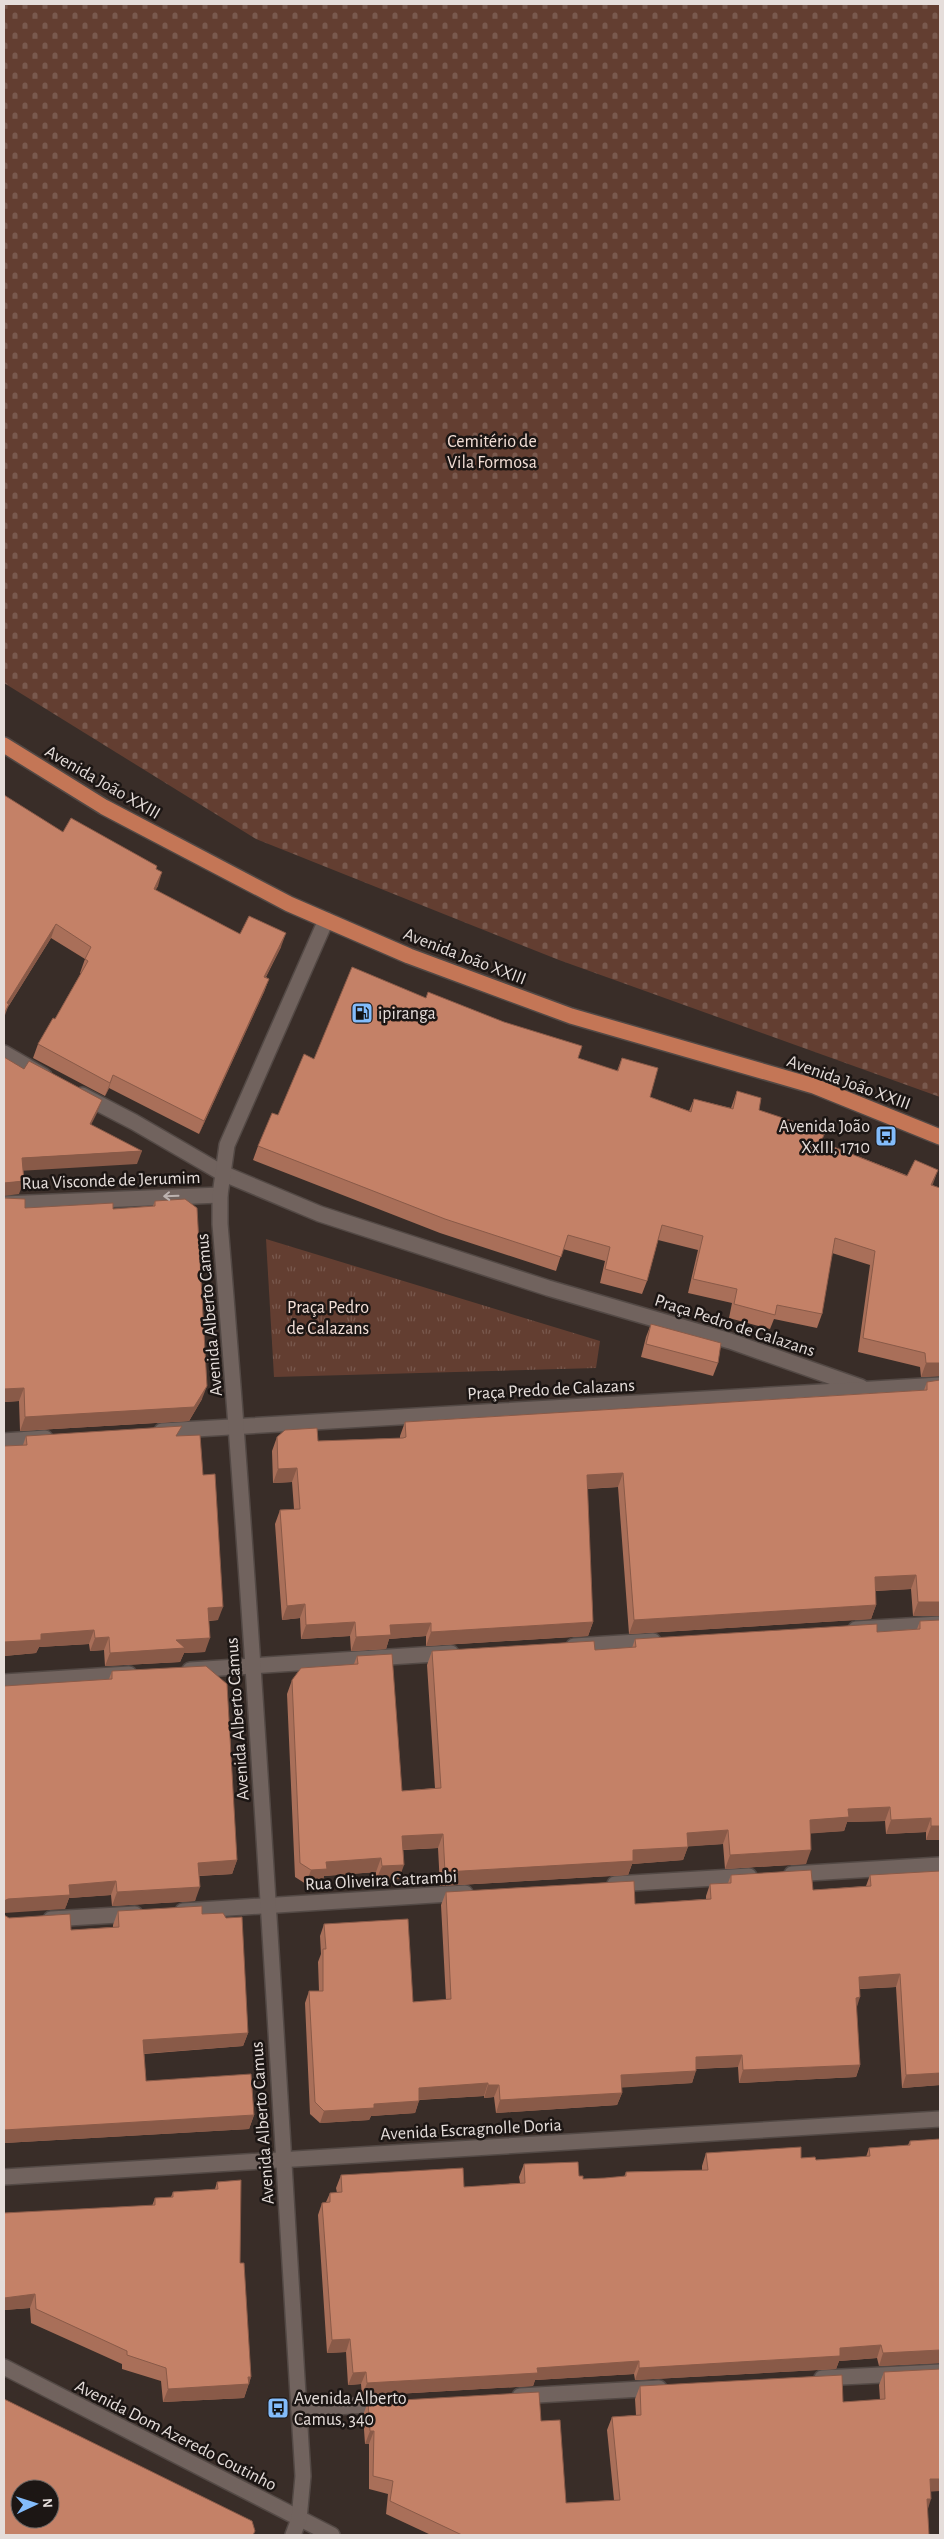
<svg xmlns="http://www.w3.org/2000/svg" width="944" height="2539" font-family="'Alegreya Sans',sans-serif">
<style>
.cemetery{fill:url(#cemetery-stones)}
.park{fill:url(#park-tufts)}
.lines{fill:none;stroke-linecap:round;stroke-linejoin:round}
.street-casing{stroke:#534945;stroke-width:18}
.primary-casing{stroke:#534945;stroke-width:18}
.street{stroke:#71635e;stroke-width:15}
.primary{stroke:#c47656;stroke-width:15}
.wall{fill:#a96f59}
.shaded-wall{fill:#895a48}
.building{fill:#c48167;stroke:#895a48;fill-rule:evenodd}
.oneway{stroke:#bcb2af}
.labels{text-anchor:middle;stroke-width:5;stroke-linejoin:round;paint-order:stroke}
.park-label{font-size:18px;fill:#f3dfd7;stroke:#1c1614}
.street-label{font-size:18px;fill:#e5ddda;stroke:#1c1614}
.poi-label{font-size:18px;fill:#e5ddda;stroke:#1c1614;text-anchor:start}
</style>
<defs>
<pattern id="cemetery-stones" width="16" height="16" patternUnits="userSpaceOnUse" patternTransform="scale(1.25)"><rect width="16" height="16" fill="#633e31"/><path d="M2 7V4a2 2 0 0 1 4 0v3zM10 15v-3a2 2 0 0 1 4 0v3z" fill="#79594e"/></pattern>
<pattern id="park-tufts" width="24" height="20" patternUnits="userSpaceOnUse" patternTransform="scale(1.25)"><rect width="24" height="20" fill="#633e31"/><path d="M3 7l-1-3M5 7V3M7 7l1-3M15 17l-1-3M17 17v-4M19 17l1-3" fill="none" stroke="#79594e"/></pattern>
</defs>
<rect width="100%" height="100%" fill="#392d28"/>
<path class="cemetery" d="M 4,4 L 940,4 L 940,1097 L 559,960 L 256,839 L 4,683 Z"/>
<path class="park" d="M 266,1239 L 600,1341 L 596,1368 L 274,1377 Z"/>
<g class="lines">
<g class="street-casing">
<g id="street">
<path d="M 4,1053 L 44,1076"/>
<path d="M 82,1095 L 134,1122 L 222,1173 L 320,1214 L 548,1288 L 730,1341 L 861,1387"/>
<path d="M 4,1204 L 220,1195"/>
<path d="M 162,1431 L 940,1385"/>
<path d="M 4,1441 L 45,1438"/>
<path d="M 856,1629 L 940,1624"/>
<path d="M 574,1646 L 653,1641"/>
<path d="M 190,1670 L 451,1653"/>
<path d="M 4,1682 L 129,1674"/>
<path d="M 792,1874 L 940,1865"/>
<path d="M 615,1884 L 749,1876"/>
<path d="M 183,1911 L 465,1893"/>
<path d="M 51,1919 L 135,1914"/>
<path d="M 4,2177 L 940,2119"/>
<path d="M 4,2367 L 332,2535"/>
<path d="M 822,2378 L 940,2372"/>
<path d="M 520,2396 L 659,2388"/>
<path d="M 299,2409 L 387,2404"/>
<path d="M 293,2535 L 299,2519 L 303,2476 C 277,2059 255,1641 220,1224 L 220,1195 L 227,1145 L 326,920"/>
</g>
</g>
<g class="primary-casing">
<path id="primary" d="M 4,745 L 104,807 L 289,904 L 409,956 L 571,1016 L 814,1086 L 940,1137"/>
</g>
<use href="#street" class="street"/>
<use href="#primary" class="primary"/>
</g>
<g class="wall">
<path d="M 63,832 L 156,869 L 158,886 L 155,890 L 240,934 L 281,947 L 266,977 L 269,979 L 264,992 L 199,1134 L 109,1088 L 105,1096 L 33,1058 L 38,1044 L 55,1019 L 81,973 L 80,973 L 85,959 L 51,938 L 8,1007 Z"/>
<path d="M 426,998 L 578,1058 L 617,1071 L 622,1058 L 650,1097 L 689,1111 L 694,1099 L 731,1108 L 737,1091 L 759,1110 L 821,1142 L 940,1188 L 940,1376 L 921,1377 L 920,1367 L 858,1352 L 870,1265 L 832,1253 L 822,1314 L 817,1328 L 774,1319 L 770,1329 L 729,1318 L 732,1303 L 688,1293 L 698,1250 L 658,1240 L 647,1281 L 642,1294 L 600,1283 L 605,1261 L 563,1249 L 556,1271 L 440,1233 L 253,1160 L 258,1146 L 314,1059 Z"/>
<path d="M 4,1198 L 25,1208 L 113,1209 L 153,1206 L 155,1201 L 202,1399 L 189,1421 L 20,1431 L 19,1401 L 4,1402 Z"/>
<path d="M 651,1324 L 718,1363 L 713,1376 L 641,1357 L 646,1337 Z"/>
<path d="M 927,1382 L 940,1616 L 913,1616 L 911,1589 L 875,1591 L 876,1605 L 871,1619 L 629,1634 L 618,1487 L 587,1489 L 593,1622 L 588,1636 L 426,1646 L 426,1636 L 389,1639 L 386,1649 L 351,1651 L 350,1636 L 301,1639 L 300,1618 L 282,1620 L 275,1524 L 280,1510 L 294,1509 L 292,1482 L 273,1483 L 272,1451 L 277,1437 L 318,1441 L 400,1438 L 400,1436 L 405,1422 L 924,1390 Z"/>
<path d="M 26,1436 L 179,1436 L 203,1475 L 218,1620 L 209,1621 L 205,1652 L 184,1653 L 180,1662 L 105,1666 L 104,1650 L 90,1651 L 89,1644 L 39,1647 L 36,1653 L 4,1656 L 4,1446 L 23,1445 Z"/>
<path d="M 920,1621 L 940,1840 L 926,1840 L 926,1832 L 886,1834 L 885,1821 L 847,1822 L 844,1831 L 810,1833 L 806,1864 L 725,1869 L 723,1844 L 688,1846 L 683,1860 L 632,1864 L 628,1875 L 440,1886 L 438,1848 L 403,1850 L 399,1879 L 376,1880 L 376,1872 L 324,1876 L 322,1883 L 306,1884 L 295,1877 L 287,1694 L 292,1680 L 354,1664 L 357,1656 L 402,1791 L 435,1788 L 427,1665 L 432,1651 L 595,1650 L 632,1648 L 635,1639 L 877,1632 L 917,1629 Z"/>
<path d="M 112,1671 L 237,1860 L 232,1874 L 199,1876 L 195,1901 L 112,1906 L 111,1895 L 69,1898 L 65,1909 L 109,1679 Z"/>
<path d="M 731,1875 L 813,1890 L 866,1886 L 870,1875 L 940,2085 L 902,2088 L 896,1987 L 860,1989 L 856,2009 L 860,2065 L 856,2077 L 739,2083 L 738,2067 L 696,2069 L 692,2083 L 621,2087 L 622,2093 L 617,2105 L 496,2113 L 494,2097 L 484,2098 L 484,2096 L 419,2100 L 415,2113 L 371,2116 L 369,2120 L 320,2123 L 310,2114 L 305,2003 L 309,1991 L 319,1991 L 318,1962 L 321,1954 L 320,1936 L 324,1924 L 413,2002 L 446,2000 L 441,1905 L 446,1892 L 635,1904 L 706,1899 L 706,1896 L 710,1884 L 728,1883 Z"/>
<path d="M 118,1911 L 202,1914 L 248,2033 L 243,2046 L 144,2054 L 146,2081 L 254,2115 L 249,2129 L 4,2143 L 9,1918 L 71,1930 L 113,1927 L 113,1925 Z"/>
<path d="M 940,2139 L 940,2363 L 879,2366 L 877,2358 L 839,2361 L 836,2369 L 635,2380 L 634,2374 L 535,2380 L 533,2386 L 362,2396 L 361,2384 L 348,2385 L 346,2352 L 327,2353 L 318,2215 L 322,2203 L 326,2202 L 330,2193 L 337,2193 L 336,2188 L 341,2175 L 464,2187 L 520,2183 L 519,2177 L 524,2164 L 579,2176 L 583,2179 L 624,2177 L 626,2172 L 702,2170 L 702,2166 L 706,2153 L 801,2158 L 816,2160 L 866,2157 L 869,2148 L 908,2145 L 910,2141 Z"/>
<path d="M 217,2182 L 240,2263 L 251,2377 L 244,2398 L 163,2402 L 161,2381 L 122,2369 L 122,2364 L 31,2323 L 30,2308 L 4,2310 L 4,2213 L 152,2206 L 155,2198 L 171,2197 L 173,2192 L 215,2189 Z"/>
<path d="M 884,2372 L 931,2492 L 927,2510 L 929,2535 L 431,2535 L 386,2514 L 388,2494 L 369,2489 L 369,2444 L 365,2444 L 363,2415 L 368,2402 L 541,2421 L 566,2503 L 614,2500 L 607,2430 L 612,2417 L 636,2415 L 635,2399 L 640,2386 L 843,2402 L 880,2400 L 879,2385 Z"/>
</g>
<g class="shaded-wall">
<path d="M 162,872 L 158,886 L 149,902 L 154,889 Z"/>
<path d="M 56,924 L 51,938 L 8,1007 L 4,1018 L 4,1012 L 7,1003 Z"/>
<path d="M 286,933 L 281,947 L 259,990 L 264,977 Z"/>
<path d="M 269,979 L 264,992 L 199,1134 L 204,1121 Z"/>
<path d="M 113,1075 L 109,1088 L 105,1096 L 110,1083 Z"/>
<path d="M 102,1100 L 97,1113 L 85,1137 L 90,1124 Z"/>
<path d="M 142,1151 L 137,1164 L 18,1171 L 22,1158 Z"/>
<path d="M 938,1170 L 933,1184 L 926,1199 L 931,1185 Z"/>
<path d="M 24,1181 L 19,1194 L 4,1196 L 4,1183 Z"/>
<path d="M 926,1363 L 940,1363 L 940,1376 L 921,1377 Z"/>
<path d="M 207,1386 L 202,1399 L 189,1421 L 20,1431 L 25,1417 Z"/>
<path d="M 24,1388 L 19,1401 L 4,1402 L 4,1389 Z"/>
<path d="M 297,1468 L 292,1482 L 273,1483 L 278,1469 Z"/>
<path d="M 623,1473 L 618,1487 L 582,1489 L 587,1475 Z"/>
<path d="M 916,1575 L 911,1589 L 870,1591 L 875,1577 Z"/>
<path d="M 918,1602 L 940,1602 L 940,1616 L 913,1616 Z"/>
<path d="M 305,1604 L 300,1618 L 282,1620 L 287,1606 Z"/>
<path d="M 876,1605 L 871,1619 L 629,1634 L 634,1620 Z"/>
<path d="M 223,1607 L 218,1620 L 203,1621 L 208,1608 Z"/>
<path d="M 355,1622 L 350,1636 L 301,1639 L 306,1625 Z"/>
<path d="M 593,1622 L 588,1636 L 426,1646 L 431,1632 Z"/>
<path d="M 431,1623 L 426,1636 L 389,1639 L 386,1649 L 351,1651 L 356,1637 L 390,1625 Z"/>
<path d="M 94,1630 L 89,1644 L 39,1647 L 36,1653 L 4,1656 L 4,1642 L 41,1634 Z"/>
<path d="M 109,1637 L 104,1650 L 90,1651 L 95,1638 Z"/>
<path d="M 210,1638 L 205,1652 L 184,1653 L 180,1662 L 105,1666 L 110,1653 L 176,1640 Z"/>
<path d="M 890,1807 L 885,1821 L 847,1822 L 844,1831 L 805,1834 L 810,1820 L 848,1809 Z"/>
<path d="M 931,1818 L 926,1832 L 886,1834 L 891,1820 Z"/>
<path d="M 931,1826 L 940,1826 L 940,1840 L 926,1840 Z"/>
<path d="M 728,1830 L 723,1844 L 682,1847 L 687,1833 Z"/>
<path d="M 443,1834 L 438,1848 L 397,1850 L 402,1836 Z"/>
<path d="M 688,1847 L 683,1860 L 632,1864 L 628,1875 L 440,1886 L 445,1872 L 633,1850 Z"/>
<path d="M 811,1850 L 806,1864 L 725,1869 L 730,1855 Z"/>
<path d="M 381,1858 L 376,1872 L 324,1876 L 322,1883 L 306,1884 L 311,1870 L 326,1862 Z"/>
<path d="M 237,1860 L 232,1874 L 194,1876 L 198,1863 Z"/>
<path d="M 404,1865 L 399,1879 L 376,1880 L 382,1866 Z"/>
<path d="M 116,1881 L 111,1895 L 69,1898 L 65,1909 L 4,1913 L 4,1901 L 8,1899 L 69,1885 Z"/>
<path d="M 200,1887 L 195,1901 L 112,1906 L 117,1892 Z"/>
<path d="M 900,1974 L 896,1987 L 854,1989 L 859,1977 Z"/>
<path d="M 860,1997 L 856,2010 L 856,1998 Z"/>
<path d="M 248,2033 L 243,2046 L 138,2054 L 143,2040 Z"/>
<path d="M 742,2055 L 738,2067 L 691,2069 L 696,2057 Z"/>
<path d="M 860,2065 L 856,2077 L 739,2083 L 743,2070 Z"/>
<path d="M 696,2071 L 692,2083 L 616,2088 L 621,2075 Z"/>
<path d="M 940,2073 L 940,2085 L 902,2088 L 906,2075 Z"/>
<path d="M 488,2083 L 484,2096 L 414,2100 L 419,2088 Z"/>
<path d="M 488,2085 L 499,2085 L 494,2097 L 484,2098 Z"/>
<path d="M 622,2093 L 617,2105 L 496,2113 L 500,2100 Z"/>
<path d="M 419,2101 L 415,2113 L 371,2116 L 369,2120 L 320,2123 L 324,2111 L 374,2104 Z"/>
<path d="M 254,2115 L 249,2129 L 4,2143 L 4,2130 Z"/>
<path d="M 35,2294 L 30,2308 L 4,2310 L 4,2298 Z"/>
<path d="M 350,2339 L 346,2352 L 327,2353 L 332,2340 Z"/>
<path d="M 881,2345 L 877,2358 L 839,2361 L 836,2369 L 635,2380 L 639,2368 L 840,2348 Z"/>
<path d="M 940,2350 L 940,2360 L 939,2363 L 879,2366 L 883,2353 Z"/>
<path d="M 639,2361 L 634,2374 L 535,2380 L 533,2386 L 362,2396 L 367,2383 L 537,2368 Z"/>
<path d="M 366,2372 L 361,2384 L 348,2385 L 353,2373 Z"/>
<path d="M 251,2377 L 244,2398 L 163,2402 L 168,2389 Z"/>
<path d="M 370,2431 L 374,2431 L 369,2444 L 365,2444 Z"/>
<path d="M 930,2479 L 940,2479 L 940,2491 L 925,2492 Z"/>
<path d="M 927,2499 L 931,2499 L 927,2512 Z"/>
</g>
<g class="building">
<path d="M 4,795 L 63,832 L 71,818 L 157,866 L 156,869 L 162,872 L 154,889 L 240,934 L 249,916 L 286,933 L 264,977 L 269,979 L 204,1121 L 113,1075 L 110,1083 L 38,1044 L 53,1018 L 55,1019 L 88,961 L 85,959 L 91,947 L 56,924 L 7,1003 L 9,1004 L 4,1014 Z"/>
<path d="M 352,967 L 426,998 L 428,992 L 504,1022 L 582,1046 L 578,1058 L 618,1071 L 622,1058 L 658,1068 L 650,1097 L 691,1112 L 694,1099 L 733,1109 L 737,1091 L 761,1098 L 759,1110 L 825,1132 L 821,1142 L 907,1176 L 915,1160 L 938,1170 L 931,1185 L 940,1188 L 940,1363 L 926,1363 L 925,1353 L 863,1338 L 875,1251 L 835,1238 L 822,1314 L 777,1305 L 775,1315 L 734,1304 L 737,1289 L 693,1279 L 703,1236 L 662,1225 L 647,1281 L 605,1269 L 610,1247 L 568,1235 L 561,1257 L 445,1219 L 258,1146 L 272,1113 L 278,1115 L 304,1054 L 314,1059 Z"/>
<path d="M 4,1057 L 24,1069 L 29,1061 L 102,1100 L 90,1124 L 142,1151 L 22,1158 L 24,1181 L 4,1183 Z"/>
<path d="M 4,1198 L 25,1199 L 25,1208 L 113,1203 L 113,1209 L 155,1206 L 155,1201 L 185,1199 L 197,1208 L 207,1386 L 194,1407 L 25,1417 L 24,1388 L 4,1389 Z"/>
<path d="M 651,1324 L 721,1343 L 718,1363 L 646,1344 Z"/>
<path d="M 940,1380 L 940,1602 L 918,1602 L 916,1575 L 875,1577 L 876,1605 L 634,1620 L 623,1473 L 587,1475 L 593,1622 L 431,1632 L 431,1623 L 390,1625 L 391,1635 L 356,1637 L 355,1622 L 306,1625 L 305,1604 L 287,1606 L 280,1510 L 300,1509 L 297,1468 L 278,1469 L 277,1437 L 285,1430 L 317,1428 L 318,1441 L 403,1438 L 406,1437 L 405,1422 L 927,1390 L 927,1382 Z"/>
<path d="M 182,1426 L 176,1436 L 200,1435 L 203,1475 L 215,1474 L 223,1607 L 208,1608 L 210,1638 L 176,1640 L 185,1648 L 110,1653 L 109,1637 L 95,1638 L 94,1630 L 41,1634 L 41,1640 L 4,1642 L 4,1446 L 27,1445 L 26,1436 Z"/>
<path d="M 940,1620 L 940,1826 L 931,1826 L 931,1818 L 891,1820 L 890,1807 L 848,1809 L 849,1817 L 810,1820 L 811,1850 L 730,1855 L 728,1830 L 687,1833 L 688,1847 L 633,1850 L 633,1861 L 445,1872 L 443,1834 L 402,1836 L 404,1865 L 382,1866 L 381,1858 L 326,1862 L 327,1869 L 311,1870 L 300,1863 L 292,1680 L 301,1668 L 358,1664 L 357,1656 L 392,1654 L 402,1791 L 441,1788 L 432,1651 L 594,1641 L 595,1650 L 636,1647 L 635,1639 L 877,1624 L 877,1632 L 920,1629 L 920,1621 Z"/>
<path d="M 206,1666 L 227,1684 L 237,1860 L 198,1863 L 200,1887 L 117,1892 L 116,1881 L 69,1885 L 70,1895 L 8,1899 L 4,1901 L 4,1686 L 112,1679 L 112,1671 Z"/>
<path d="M 811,1870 L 813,1890 L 871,1886 L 870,1875 L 940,1871 L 940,2073 L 906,2075 L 900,1974 L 859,1977 L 860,1997 L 856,1998 L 860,2065 L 743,2070 L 742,2055 L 696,2057 L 696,2071 L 621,2075 L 622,2093 L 500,2100 L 499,2085 L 488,2085 L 488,2083 L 419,2088 L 419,2101 L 374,2104 L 374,2108 L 324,2111 L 315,2102 L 309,1991 L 323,1991 L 323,1949 L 326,1949 L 324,1924 L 408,1919 L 413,2002 L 451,1999 L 446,1892 L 634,1881 L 635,1904 L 711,1899 L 710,1884 L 731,1883 L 731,1875 Z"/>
<path d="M 202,1906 L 202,1914 L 223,1913 L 226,1918 L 242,1917 L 248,2033 L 143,2040 L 146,2081 L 251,2074 L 254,2115 L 4,2130 L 4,1915 L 9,1918 L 70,1914 L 71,1930 L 119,1927 L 118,1911 Z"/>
<path d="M 940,2139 L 940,2350 L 883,2353 L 881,2345 L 840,2348 L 840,2356 L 639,2368 L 639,2361 L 537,2368 L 538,2373 L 367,2383 L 366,2372 L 353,2373 L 350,2339 L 332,2340 L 322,2203 L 330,2202 L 330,2193 L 342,2192 L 341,2175 L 463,2168 L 464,2187 L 525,2183 L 524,2164 L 578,2162 L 579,2176 L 583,2176 L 583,2179 L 605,2178 L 626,2176 L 626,2172 L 708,2170 L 706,2153 L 801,2147 L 801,2158 L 815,2157 L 816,2160 L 870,2156 L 869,2148 L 910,2145 L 910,2141 Z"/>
<path d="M 241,2180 L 240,2263 L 244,2263 L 251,2377 L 248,2377 L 249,2384 L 168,2389 L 166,2368 L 127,2355 L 127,2351 L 36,2309 L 35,2294 L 4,2298 L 4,2213 L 155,2205 L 155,2198 L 173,2197 L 173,2192 L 218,2189 L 217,2182 Z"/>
<path d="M 940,2369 L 940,2479 L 930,2479 L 931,2499 L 927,2499 L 929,2535 L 462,2535 L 390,2501 L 393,2481 L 373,2476 L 374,2431 L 370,2431 L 368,2402 L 539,2392 L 541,2421 L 560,2420 L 566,2503 L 620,2500 L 612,2417 L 641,2415 L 640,2386 L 842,2375 L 843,2402 L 885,2399 L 884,2372 Z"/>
<path d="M 4,2399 L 252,2521 L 255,2531 L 253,2535 L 4,2535 ZM 20,2489 L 50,2489 L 50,2519 L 20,2519 Z"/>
</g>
<defs><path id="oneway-shaft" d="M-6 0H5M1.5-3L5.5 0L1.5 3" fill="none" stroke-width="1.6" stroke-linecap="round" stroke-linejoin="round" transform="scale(1.25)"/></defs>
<use class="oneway" href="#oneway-shaft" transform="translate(171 1196) rotate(178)"/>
<defs>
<g id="fuel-square" transform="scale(1.125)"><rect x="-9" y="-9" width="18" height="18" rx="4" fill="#83bcfb" stroke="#1c1614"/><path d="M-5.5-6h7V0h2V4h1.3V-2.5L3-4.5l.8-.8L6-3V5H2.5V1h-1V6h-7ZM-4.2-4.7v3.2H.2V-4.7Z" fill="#111"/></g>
<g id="bus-square" transform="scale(1.125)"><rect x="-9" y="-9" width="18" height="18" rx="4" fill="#83bcfb" stroke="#1c1614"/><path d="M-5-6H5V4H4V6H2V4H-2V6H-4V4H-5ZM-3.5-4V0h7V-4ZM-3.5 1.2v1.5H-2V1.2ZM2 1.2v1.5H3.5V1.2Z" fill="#111"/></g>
</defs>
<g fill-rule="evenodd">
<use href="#fuel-square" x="362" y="1013"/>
<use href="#bus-square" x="886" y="1136"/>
<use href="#bus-square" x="278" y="2408"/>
</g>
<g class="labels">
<g class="park-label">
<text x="492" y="447">Cemitério de<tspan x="492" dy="21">Vila Formosa</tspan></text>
<text x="328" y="1313">Praça Pedro<tspan x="328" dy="21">de Calazans</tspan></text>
</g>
<g class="street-label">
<text transform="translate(103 782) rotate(30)" y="6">Avenida João XXIII</text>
<text transform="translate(465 956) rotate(21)" y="6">Avenida João XXIII</text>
<text transform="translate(849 1082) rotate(20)" y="6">Avenida João XXIII</text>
<text transform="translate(111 1180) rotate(-2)" y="6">Rua Visconde de Jerumim</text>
<text transform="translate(209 1315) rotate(-95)" y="6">Avenida Alberto Camus</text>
<text transform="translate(735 1325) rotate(18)" y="6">Praça Pedro de Calazans</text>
<text transform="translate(551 1389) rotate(-3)" y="6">Praça Predo de Calazans</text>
<text transform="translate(237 1719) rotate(-94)" y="6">Avenida Alberto Camus</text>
<text transform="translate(381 1880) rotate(-3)" y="6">Rua Oliveira Catrambi</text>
<text transform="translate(262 2123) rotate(-94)" y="6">Avenida Alberto Camus</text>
<text transform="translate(471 2129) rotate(-3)" y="6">Avenida Escragnolle Doria</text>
<text transform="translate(176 2435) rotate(27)" y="6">Avenida Dom Azeredo Coutinho</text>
</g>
<g class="poi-label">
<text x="378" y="1019">ipiranga</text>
<text x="870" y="1132" text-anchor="end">Avenida João<tspan x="870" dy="21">XxIII, 1710</tspan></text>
<text x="294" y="2404">Avenida Alberto<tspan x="294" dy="21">Camus, 340</tspan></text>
</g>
</g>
<rect width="944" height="2539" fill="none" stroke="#e5ddda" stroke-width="10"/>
<g transform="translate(35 2504) rotate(86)"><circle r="24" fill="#1c1614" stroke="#6c6663"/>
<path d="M0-4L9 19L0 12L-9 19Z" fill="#83bcfb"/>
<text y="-8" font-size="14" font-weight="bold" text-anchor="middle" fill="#e5ddda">N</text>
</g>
</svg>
